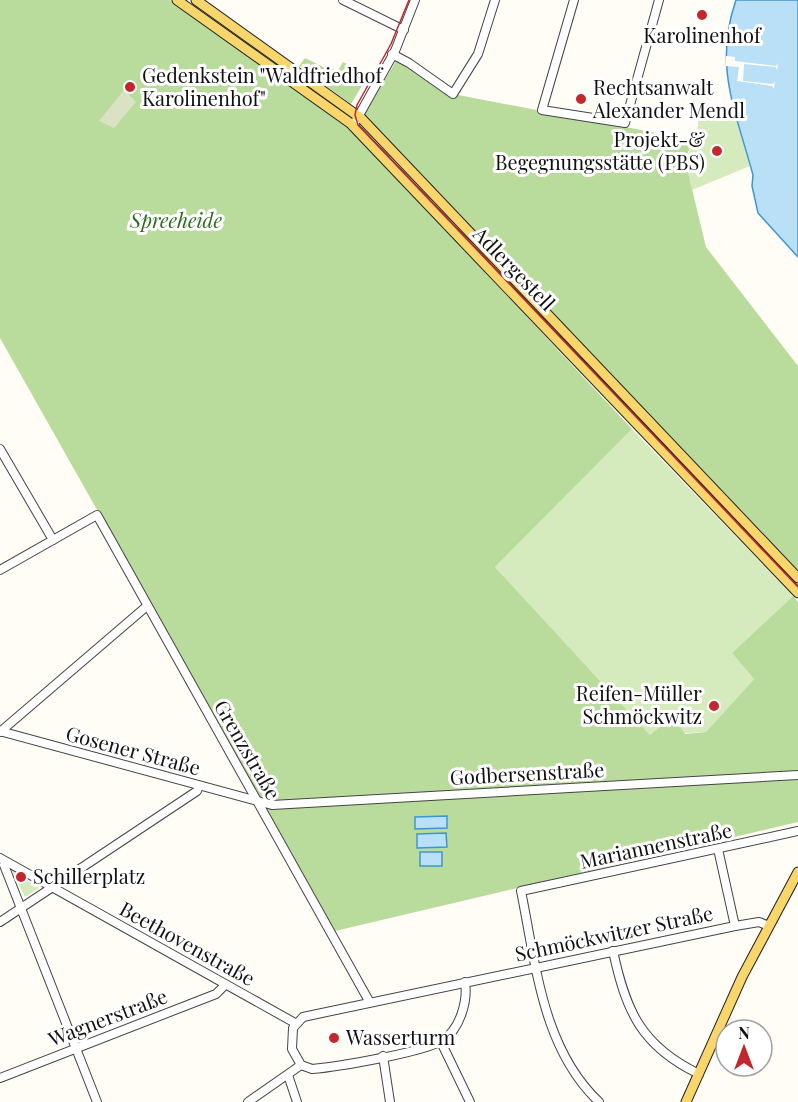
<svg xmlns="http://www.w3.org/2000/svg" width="798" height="1102" font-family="'Playfair Display',serif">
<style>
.green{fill:#d5ebbd}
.forest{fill:#b9dc9c}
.cemetery{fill:#d9e3c4}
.water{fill:#b9e0f7;stroke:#3f96cf;stroke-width:1.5}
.pier{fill:#fffdf5}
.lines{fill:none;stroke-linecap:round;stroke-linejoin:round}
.minor-casing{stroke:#444;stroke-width:10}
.major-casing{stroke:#222;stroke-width:11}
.minor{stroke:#fff;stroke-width:8}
.major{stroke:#f9d66b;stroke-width:9}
.tram{stroke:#c4262e;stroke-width:1.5}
.poi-dot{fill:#c4262e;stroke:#fff;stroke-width:2}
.labels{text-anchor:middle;stroke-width:6;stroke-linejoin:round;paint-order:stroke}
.poi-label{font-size:20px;fill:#111;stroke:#fff;text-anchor:start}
.park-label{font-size:20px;font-style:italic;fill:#2f6b1f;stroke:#fff}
.street-label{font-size:20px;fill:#111;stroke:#fff}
</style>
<rect width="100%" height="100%" fill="#fffdf5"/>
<g class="green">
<path d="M 732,107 L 750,166 L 692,190 L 685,160 L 697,136 L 699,108 Z"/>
<path d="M 632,429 L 793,596 L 732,653 L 754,679 L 706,732 L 650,735 L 495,567 Z"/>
<path d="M 12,871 L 38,887 L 38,889 L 25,897 Z"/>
</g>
<g class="forest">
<path d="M 0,0 L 170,0 L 346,124 L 632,429 L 495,567 L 650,735 L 673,716 L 685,734 L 706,732 L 754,679 L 732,653 L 793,596 L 798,602 L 798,822 L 335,931 L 0,338 Z"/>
<path d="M 305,58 L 327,69 L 329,67 L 337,72 L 343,62 L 369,74 L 351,104 L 299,66 Z"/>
<path d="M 396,61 L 453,94 L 693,140 L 685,160 L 706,247 L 798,366 L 798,570 L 364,115 Z"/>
</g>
<path class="cemetery" d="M 124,90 L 136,102 L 114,128 L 99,121 Z"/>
<g class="water">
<path d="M 736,0 L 798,0 L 798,257 L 758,213 L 752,186 L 753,175 C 736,112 713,66 736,0 Z"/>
<path d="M 447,816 L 447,828 L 415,829 L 415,817 Z"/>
<path d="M 446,833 L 447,847 L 417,848 L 417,834 Z"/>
<rect x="420" y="852" width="22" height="14"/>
</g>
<path class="pier" d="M 726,56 L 735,57 L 735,61 L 776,66 L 778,63 L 777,71 L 776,67 L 744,64 L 743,81 L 773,84 L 775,81 L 774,89 L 772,86 L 737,81 L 739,67 L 726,66 Z"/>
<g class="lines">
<g class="minor-casing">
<g id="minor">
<path d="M 343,0 L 404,30"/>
<path d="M 574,0 L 542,110 L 625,123 L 659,0"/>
<path d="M 392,54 L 409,63 L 453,94 L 478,54 L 495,0"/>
<path d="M 353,126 L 395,51 L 415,0"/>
<path d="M 0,449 L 53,540"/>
<path d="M 0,570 L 97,515 L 369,1001"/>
<path d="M 0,731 L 272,805 L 798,775"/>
<path d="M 0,732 L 147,606"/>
<path d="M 718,849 L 735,926"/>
<path d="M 0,858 L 295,1023"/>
<path d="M 6,862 L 4,865 L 97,1102"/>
<path d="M 0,922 L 197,791 L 199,786"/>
<path d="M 613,951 C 626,1011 641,1046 699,1074"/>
<path d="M 465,982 C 468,1001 460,1029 443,1040 C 426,1052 336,1067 312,1069 L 301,1065 L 292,1049 L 293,1028 L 303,1017 L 735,926 L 759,922 L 769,926"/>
<path d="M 441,1042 L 470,1102"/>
<path d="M 383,1056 L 390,1102"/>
<path d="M 288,1075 L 297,1102"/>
<path d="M 0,1078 L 216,994 L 225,985"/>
<path d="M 248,1102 L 301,1065"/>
<path d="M 599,1102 C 542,1048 536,964 521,891 L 798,831"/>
</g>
</g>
<g class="major-casing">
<g id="major">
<path d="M 177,0 L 350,123 L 798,593"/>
<path d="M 196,0 L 362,119 L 798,578"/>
<path d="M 686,1102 L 742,977 L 798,872"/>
</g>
</g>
<use href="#minor" class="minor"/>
<use href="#major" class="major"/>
<path class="tram" d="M 409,0 L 391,44 L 357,105 L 355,115 L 358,125 L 798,587"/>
</g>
<g class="poi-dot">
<circle cx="702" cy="15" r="6"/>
<circle cx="130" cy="87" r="6"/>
<circle cx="581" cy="99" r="6"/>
<circle cx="717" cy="151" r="6"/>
<circle cx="714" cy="706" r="6"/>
<circle cx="21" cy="877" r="6"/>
<circle cx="334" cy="1038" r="6"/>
</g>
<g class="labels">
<g class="poi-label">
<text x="702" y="43" text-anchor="middle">Karolinenhof</text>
<text x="142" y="83">Gedenkstein "Waldfriedhof<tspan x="142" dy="23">Karolinenhof"</tspan></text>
<text x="593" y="95">Rechtsanwalt<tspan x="593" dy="23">Alexander Mendl</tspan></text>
<text x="705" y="147" text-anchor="end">Projekt-&amp;<tspan x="705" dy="23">Begegnungsstätte (PBS)</tspan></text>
<text x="702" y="701" text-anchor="end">Reifen-Müller<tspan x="702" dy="23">Schmöckwitz</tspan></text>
<text x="33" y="884">Schillerplatz</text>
<text x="346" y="1045">Wasserturm</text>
</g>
<g class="park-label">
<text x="176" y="228">Spreeheide</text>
</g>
<g class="street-label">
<text transform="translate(514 269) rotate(46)" y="7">Adlergestell</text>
<text transform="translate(247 750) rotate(60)" y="7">Grenzstraße</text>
<text transform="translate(133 751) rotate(15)" y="7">Gosener Straße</text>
<text transform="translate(527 774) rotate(-3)" y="7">Godbersenstraße</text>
<text transform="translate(656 846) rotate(-12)" y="7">Mariannenstraße</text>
<text transform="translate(614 934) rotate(-12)" y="7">Schmöckwitzer Straße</text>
<text transform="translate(187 944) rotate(29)" y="7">Beethovenstraße</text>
<text transform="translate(108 1018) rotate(-21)" y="7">Wagnerstraße</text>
</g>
</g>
<g transform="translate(744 1048)"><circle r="28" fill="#ffffff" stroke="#a0a0a0" stroke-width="1.5"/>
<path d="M0-4.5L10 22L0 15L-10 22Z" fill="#c4262e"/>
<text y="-9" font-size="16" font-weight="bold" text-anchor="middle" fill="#111111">N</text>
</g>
</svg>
